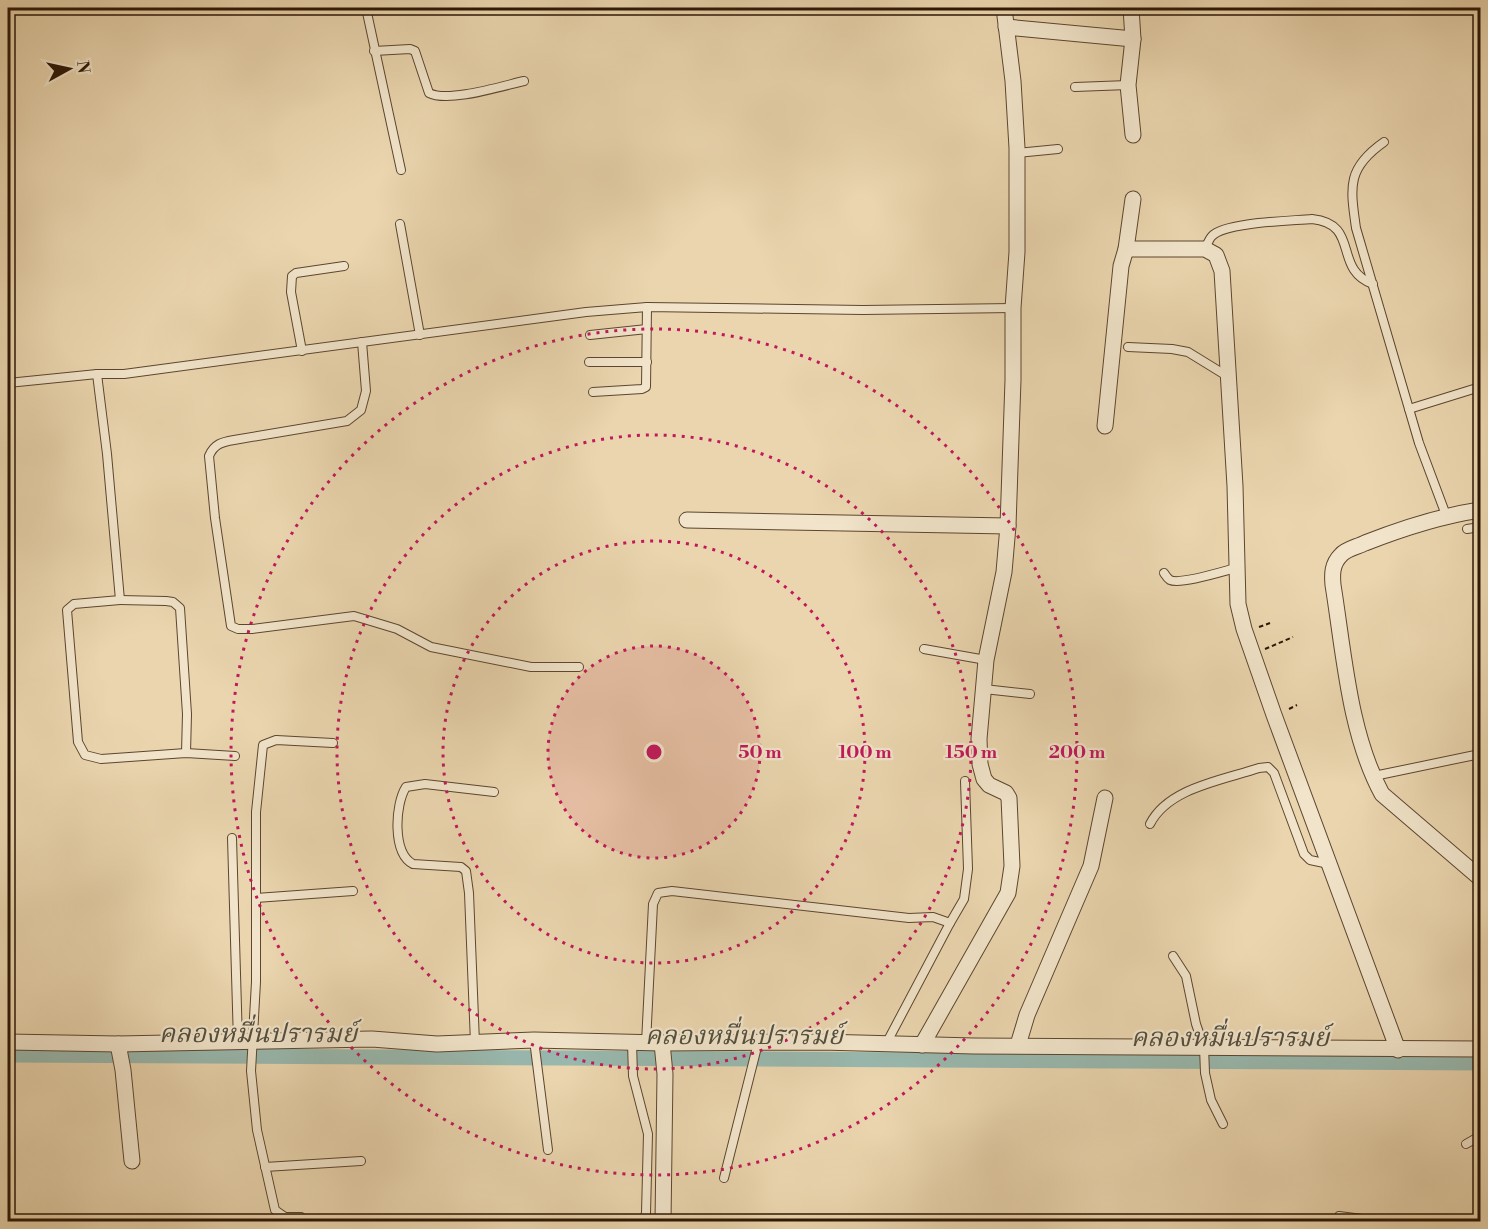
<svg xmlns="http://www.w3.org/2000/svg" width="1488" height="1229" font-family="'Libre Bodoni','Noto Serif Thai',serif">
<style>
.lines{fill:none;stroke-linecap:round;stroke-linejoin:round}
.canal{stroke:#98b8ae;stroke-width:15}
.lane-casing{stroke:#5c462f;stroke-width:10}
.street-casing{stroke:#5c462f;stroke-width:17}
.path{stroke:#2c1705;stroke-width:2;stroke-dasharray:4.5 3;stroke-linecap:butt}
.lane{stroke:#f1e4ca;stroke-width:8}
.street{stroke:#f1e4ca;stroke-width:15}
.ring{fill:none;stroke:#c2185b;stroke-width:3;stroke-dasharray:3 6}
.labels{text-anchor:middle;stroke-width:4.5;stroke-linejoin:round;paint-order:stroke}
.water-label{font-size:26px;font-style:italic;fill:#524f40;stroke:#f1e4ca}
.centre{fill:#c2185b;stroke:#f1e4ca;stroke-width:3}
.ring-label{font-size:18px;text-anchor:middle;font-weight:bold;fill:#c2185b;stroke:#f1e4ca;stroke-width:4.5;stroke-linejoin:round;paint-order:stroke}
</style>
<rect width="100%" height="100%" fill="#ead5ae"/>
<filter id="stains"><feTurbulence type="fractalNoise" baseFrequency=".00333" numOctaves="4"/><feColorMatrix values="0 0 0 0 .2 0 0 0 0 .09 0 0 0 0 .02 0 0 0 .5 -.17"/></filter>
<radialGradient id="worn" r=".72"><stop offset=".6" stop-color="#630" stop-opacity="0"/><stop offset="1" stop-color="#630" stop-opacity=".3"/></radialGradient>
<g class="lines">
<path class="canal" d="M 8,1055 L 1480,1063"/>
<g class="lane-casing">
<g id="lane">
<path d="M 366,8 L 401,170"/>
<path d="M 374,51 L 410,49 L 415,51 L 429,93 C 448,103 502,86 524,81"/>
<path d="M 1075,87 L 1128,85"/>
<path d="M 1384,142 C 1347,168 1350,186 1356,228 L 1419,443 L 1446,515"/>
<path d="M 1017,153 L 1058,149"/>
<path d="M 400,224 L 420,335"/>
<path d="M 1205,249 C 1207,245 1209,239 1212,236 C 1225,222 1291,221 1312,219 C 1361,224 1332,269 1373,284"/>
<path d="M 590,335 L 647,329"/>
<path d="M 362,342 L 366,391 L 361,410 L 347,421 L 234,440 C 222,442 214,444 209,456 L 215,518 L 231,626 L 238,629 L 252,629 L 354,616 L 397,629 L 431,647 L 531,667 L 579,667"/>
<path d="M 1128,347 L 1172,349 L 1188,352 L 1227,376"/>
<path d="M 302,351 L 291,292 L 292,276 L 296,273 L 344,266"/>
<path d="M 589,362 L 647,362"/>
<path d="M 97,374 L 107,454 L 120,600 L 74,604 L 67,610 L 78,742 L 85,755 L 101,759 L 186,753 L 235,756"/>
<path d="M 8,383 L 97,374 L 124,374 L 586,312 L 647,307 L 863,310 L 1013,308"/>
<path d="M 593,392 L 642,389 L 646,387 L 647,307"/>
<path d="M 1409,409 L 1480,387"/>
<path d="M 1467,529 L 1480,527"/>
<path d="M 1164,573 C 1166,576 1167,578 1170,580 C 1180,585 1224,571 1236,568"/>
<path d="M 120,600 L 166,601 L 173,602 L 180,608 L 187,714 L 186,753"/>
<path d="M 924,649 L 986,660"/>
<path d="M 984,689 L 1030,694"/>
<path d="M 1374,776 L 1480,754"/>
<path d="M 1150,824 C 1168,788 1223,780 1259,768 L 1268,767 L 1274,773 L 1304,854 L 1310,860 L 1329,864"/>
<path d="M 232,838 L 238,1042"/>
<path d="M 256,898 L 353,891"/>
<path d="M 950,923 L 964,899 L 968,869 L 965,781"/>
<path d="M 1173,956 L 1186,976 L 1196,1024 L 1204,1047 L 1205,1073 L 1211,1100 L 1223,1124"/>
<path d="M 534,1040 L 548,1150"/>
<path d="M 632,1042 L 633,1076 L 648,1134 L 646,1213 L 643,1222"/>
<path d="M 475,1043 L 469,893 L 466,871 L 461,867 L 413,864 C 392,853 395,804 406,787 L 425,784 L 494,792"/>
<path d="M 646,1043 L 653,904 L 658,893 L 672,891 L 909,918 L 933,917 L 950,923 L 886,1044"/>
<path d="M 1466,1144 L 1480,1136"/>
<path d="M 265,1167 L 361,1161"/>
<path d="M 724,1178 L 758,1043"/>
<path d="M 1339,1216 L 1385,1222"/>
<path d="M 301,1217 L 285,1217 L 275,1210 L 257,1130 L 251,1071 L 256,982 L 256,812 L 263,745 L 276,740 L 333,743"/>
</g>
</g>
<g class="street-casing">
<g id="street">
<path d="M 1131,8 L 1133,39 L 1128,85 L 1133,135"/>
<path d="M 1006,27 L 1133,39"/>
<path d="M 1126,249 L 1205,249 L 1216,255 L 1222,271 L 1235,486 L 1238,604 L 1244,629 L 1274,715 L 1398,1050"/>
<path d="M 1105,426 L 1121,266 L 1126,249 L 1133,199"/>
<path d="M 1480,510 C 1440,516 1403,528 1365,543 C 1357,547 1346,549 1341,555 C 1332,564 1332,574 1333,585 C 1344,653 1349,733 1382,794 L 1480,878"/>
<path d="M 687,520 L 1008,526"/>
<path d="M 8,1042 L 118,1044 L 372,1039 L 437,1044 L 534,1040 L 662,1043 L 821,1042 L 974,1046 L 1480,1049"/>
<path d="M 662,1043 L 665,1074 L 663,1222"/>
<path d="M 118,1044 L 123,1070 L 132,1161"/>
<path d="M 922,1045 L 1008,893 L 1012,866 L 1009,798 L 1006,793 L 989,785 L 984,779 L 980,764 L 979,739 L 986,660 L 1004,572 L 1008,526 L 1013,380 L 1013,308 L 1017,252 L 1017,148 L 1013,81 L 1004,8"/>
<path d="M 1018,1045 L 1027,1015 L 1091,866 L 1105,798"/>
</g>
</g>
<g class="path">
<path d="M 1259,627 L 1270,623"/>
<path d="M 1265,649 L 1293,637"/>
<path d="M 1289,709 L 1297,705"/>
</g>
<use href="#lane" class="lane"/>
<use href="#street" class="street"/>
</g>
<circle cx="654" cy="752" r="106" fill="#c2185b" fill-opacity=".12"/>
<g class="ring">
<circle cx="654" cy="752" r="106"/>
<circle cx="654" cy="752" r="211"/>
<circle cx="654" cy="752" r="317"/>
<circle cx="654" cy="752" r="423"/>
</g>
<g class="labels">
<g class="water-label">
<text x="258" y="1042">คลองหมื่นปรารมย์</text>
<text x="744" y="1044">คลองหมื่นปรารมย์</text>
<text x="1230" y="1046">คลองหมื่นปรารมย์</text>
</g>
</g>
<circle cx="654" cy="752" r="9" class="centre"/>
<g class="ring-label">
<text x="760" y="758">50 m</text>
<text x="865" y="758">100 m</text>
<text x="971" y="758">150 m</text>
<text x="1077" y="758">200 m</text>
</g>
<rect width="1488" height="1229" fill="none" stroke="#ead5ae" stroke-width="30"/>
<rect x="9" y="9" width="1470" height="1211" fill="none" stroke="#2c1705" stroke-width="3"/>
<rect x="15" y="15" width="1458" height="1199" fill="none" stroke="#2c1705" stroke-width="1.5"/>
<g transform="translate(69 69) rotate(82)" stroke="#f1e4ca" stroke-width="4.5" paint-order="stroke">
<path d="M0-4.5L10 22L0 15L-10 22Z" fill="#2c1705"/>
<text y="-9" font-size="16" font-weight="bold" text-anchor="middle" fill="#2c1705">N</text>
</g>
<rect width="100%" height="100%" filter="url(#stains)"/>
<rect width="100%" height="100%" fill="url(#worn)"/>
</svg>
